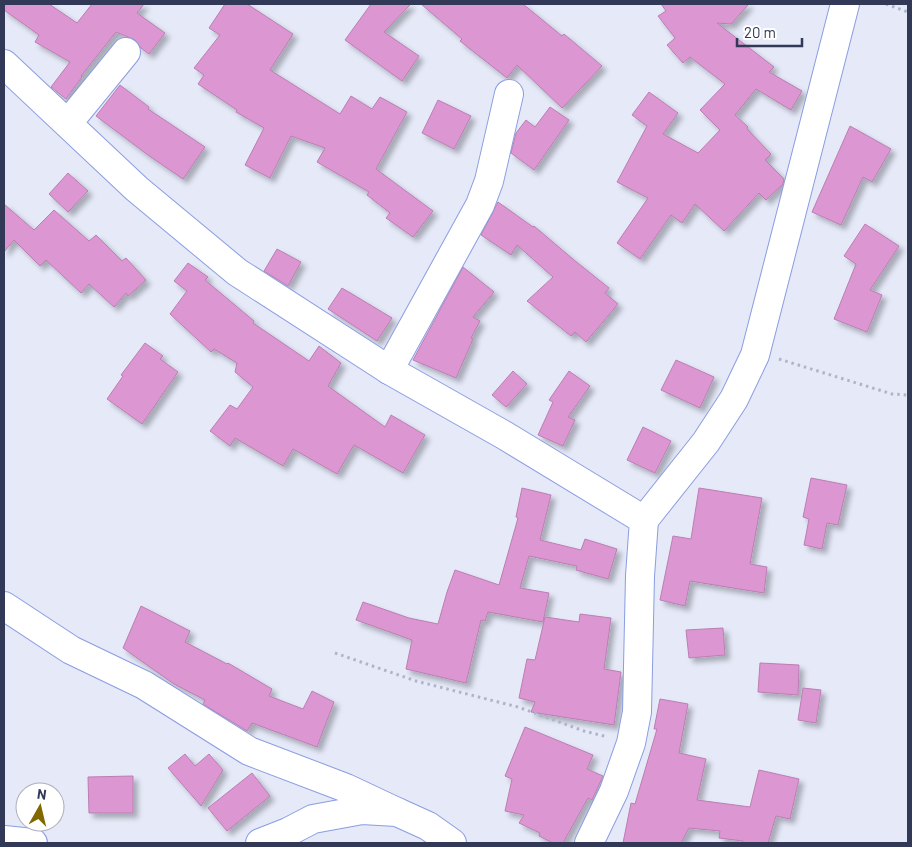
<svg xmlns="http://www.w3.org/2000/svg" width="912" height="847" font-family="Barlow,sans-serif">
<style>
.building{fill:#dc96d2;stroke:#bb7eb2;filter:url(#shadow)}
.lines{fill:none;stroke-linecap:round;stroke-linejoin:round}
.minor-casing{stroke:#8a9de1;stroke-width:30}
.path{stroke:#afb4c7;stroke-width:3;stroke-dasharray:2.5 4;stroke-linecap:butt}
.minor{stroke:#fff;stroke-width:28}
</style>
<defs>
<filter id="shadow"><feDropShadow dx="4.5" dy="4.5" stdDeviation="2.5" flood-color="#0004"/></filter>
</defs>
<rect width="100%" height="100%" fill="#e5e9f8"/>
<g class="building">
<path d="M 4,4 L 49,4 L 77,23 L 92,4 L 144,4 L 137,13 L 165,33 L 149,54 L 141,48 L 135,40 L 116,32 L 81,76 L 82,77 L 66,99 L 51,87 L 70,62 L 35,42 L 39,35 L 4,10 Z"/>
<path d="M 225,4 L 247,4 L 293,34 L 270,70 L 340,114 L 351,96 L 372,109 L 380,97 L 407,112 L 376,169 L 433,211 L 413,237 L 386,218 L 390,213 L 367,195 L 369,192 L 317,162 L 325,148 L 291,136 L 270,178 L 245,165 L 264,128 L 236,112 L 237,110 L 198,84 L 204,75 L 194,68 L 220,35 L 209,28 Z"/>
<path d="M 371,4 L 411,4 L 384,32 L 419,56 L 402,81 L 345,40 Z"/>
<path d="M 421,4 L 523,4 L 562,36 L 564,34 L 602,66 L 562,108 L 517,65 L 507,78 L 460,41 L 462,39 Z"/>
<path d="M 661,4 L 749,4 L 731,24 L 717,23 L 774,67 L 769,72 L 802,91 L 791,110 L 756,89 L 735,115 L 748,127 L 747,129 L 771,154 L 765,160 L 784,179 L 783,184 L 766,200 L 759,193 L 724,231 L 695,204 L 682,223 L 671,215 L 640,259 L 617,243 L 648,198 L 617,182 L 647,126 L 632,115 L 649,92 L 678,113 L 663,134 L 698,153 L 720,130 L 700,110 L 725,84 L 690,57 L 683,63 L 667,45 L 675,38 L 658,16 L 666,11 Z"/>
<path d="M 120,85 L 149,107 L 148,109 L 205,147 L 183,179 L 148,155 L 96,116 Z"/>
<path d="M 438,100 L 471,116 L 454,149 L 422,133 Z"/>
<path d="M 550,107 L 569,120 L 534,170 L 511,153 L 516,133 L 526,120 L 535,127 Z"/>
<path d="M 850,126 L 891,149 L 872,182 L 863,177 L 841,225 L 812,212 Z"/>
<path d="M 68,173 L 88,191 L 68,212 L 49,194 Z"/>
<path d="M 498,202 L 533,227 L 534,226 L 574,260 L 609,288 L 605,293 L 618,304 L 586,342 L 575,332 L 571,336 L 527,301 L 553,277 L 517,245 L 511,255 L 481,235 Z"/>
<path d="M 4,204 L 34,230 L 54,210 L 89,241 L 96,235 L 122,261 L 126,258 L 146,280 L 128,296 L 126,293 L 114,307 L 89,284 L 81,293 L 46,260 L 40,266 L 14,240 L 4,252 Z"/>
<path d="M 865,224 L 899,246 L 870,290 L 882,295 L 867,332 L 834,319 L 856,264 L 844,256 Z"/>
<path d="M 277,249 L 301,262 L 288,286 L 264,271 Z"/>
<path d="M 188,263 L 208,277 L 205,280 L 254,321 L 253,323 L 309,361 L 319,346 L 341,363 L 328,386 L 385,427 L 391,415 L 425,435 L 403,473 L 354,445 L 337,474 L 293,449 L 283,466 L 235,438 L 230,446 L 210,431 L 230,405 L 237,409 L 253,387 L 235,372 L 237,363 L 214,349 L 211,352 L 170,314 L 187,291 L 174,281 Z"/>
<path d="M 463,267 L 494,292 L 473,317 L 480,321 L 471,338 L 473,339 L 456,378 L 413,360 Z"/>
<path d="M 342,288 L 392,318 L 377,341 L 328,309 Z"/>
<path d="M 145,343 L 163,356 L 160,359 L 178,372 L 142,424 L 107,399 L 123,376 L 121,375 Z"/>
<path d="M 676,360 L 714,377 L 700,408 L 661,390 Z"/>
<path d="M 513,371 L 527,384 L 506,407 L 492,395 Z"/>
<path d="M 569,371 L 590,386 L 568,417 L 575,420 L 563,446 L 538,435 L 553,402 L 549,400 Z"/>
<path d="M 643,427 L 671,441 L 655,473 L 627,460 Z"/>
<path d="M 811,478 L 847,485 L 838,525 L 827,523 L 822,549 L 804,545 L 809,519 L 803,517 Z"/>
<path d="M 522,488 L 551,495 L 540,540 L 581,550 L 585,539 L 617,549 L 608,579 L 576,570 L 577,566 L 529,556 L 520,588 L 549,593 L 543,622 L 488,612 L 485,621 L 481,620 L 466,683 L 406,669 L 412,640 L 356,620 L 363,602 L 409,618 L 438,624 L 447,592 L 455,570 L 499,585 L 518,518 L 516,517 Z"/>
<path d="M 699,488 L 762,498 L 750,564 L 767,567 L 764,593 L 690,581 L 685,606 L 660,600 L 673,536 L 691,539 Z"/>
<path d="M 141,606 L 190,631 L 185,642 L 227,664 L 228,663 L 272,689 L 269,696 L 303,709 L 312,691 L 334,702 L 317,747 L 252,723 L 247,731 L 203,704 L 205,700 L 174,684 L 123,648 Z"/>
<path d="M 580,614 L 611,618 L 604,669 L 621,672 L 614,725 L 531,712 L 535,702 L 519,698 L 527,659 L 535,660 L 545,617 L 579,622 Z"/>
<path d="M 723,628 L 725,655 L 689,658 L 686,630 Z"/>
<path d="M 760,663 L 799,665 L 798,695 L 758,692 Z"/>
<path d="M 803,688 L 821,690 L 816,723 L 798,720 Z"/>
<path d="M 660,699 L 688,704 L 679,753 L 706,759 L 697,800 L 750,807 L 759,770 L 799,779 L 790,819 L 776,816 L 768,843 L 742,843 L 743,841 L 719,838 L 720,831 L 689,828 L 681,843 L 623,843 L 631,803 L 635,804 L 657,729 L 654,729 Z"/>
<path d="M 525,727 L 593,755 L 587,769 L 603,776 L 592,800 L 588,798 L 563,843 L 553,843 L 539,836 L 540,833 L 519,823 L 524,815 L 505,811 L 512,779 L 505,776 Z"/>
<path d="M 185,754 L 195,766 L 209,754 L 223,770 L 201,806 L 168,768 Z"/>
<path d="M 252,773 L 270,796 L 227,831 L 208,808 Z"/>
<path d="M 133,776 L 133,813 L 89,813 L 88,777 Z"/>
</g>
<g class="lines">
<g class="minor-casing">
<g id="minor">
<path d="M 4,64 L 137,189 L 237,272 L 389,370 L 504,435 L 644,520 L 640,576 L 637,712 L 631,743 L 614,791 L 589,843"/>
<path d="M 68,123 L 126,52"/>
<path d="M 389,370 L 480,205 L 489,181 L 509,94"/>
<path d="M 644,520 L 706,442 L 734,399 L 755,355 L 845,4"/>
<path d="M 4,606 L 71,650 L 144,685 L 249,751 L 346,788 L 397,812"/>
<path d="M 4,840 L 33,843"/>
<path d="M 260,843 L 288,832 L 313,819 L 362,810 L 397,812 L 428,826 L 452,843"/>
</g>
</g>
<g class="path">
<path d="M 886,4 L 908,12"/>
<path d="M 779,359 L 892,394 L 908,395"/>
<path d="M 335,653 L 416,681 L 518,707 L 584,731 L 608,737"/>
</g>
<use href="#minor" class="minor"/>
</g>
<rect width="912" height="847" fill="none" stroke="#313956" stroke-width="10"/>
<g transform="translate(40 807) rotate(8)"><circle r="24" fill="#ffffff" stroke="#adb0bb"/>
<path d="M0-4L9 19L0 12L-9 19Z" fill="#826800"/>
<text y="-8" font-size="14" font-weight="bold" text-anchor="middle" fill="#313956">N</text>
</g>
<path d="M737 38v8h65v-8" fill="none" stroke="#313956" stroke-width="2.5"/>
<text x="744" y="38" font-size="15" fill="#313956" stroke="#ffffff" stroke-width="4" paint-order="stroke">20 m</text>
</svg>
